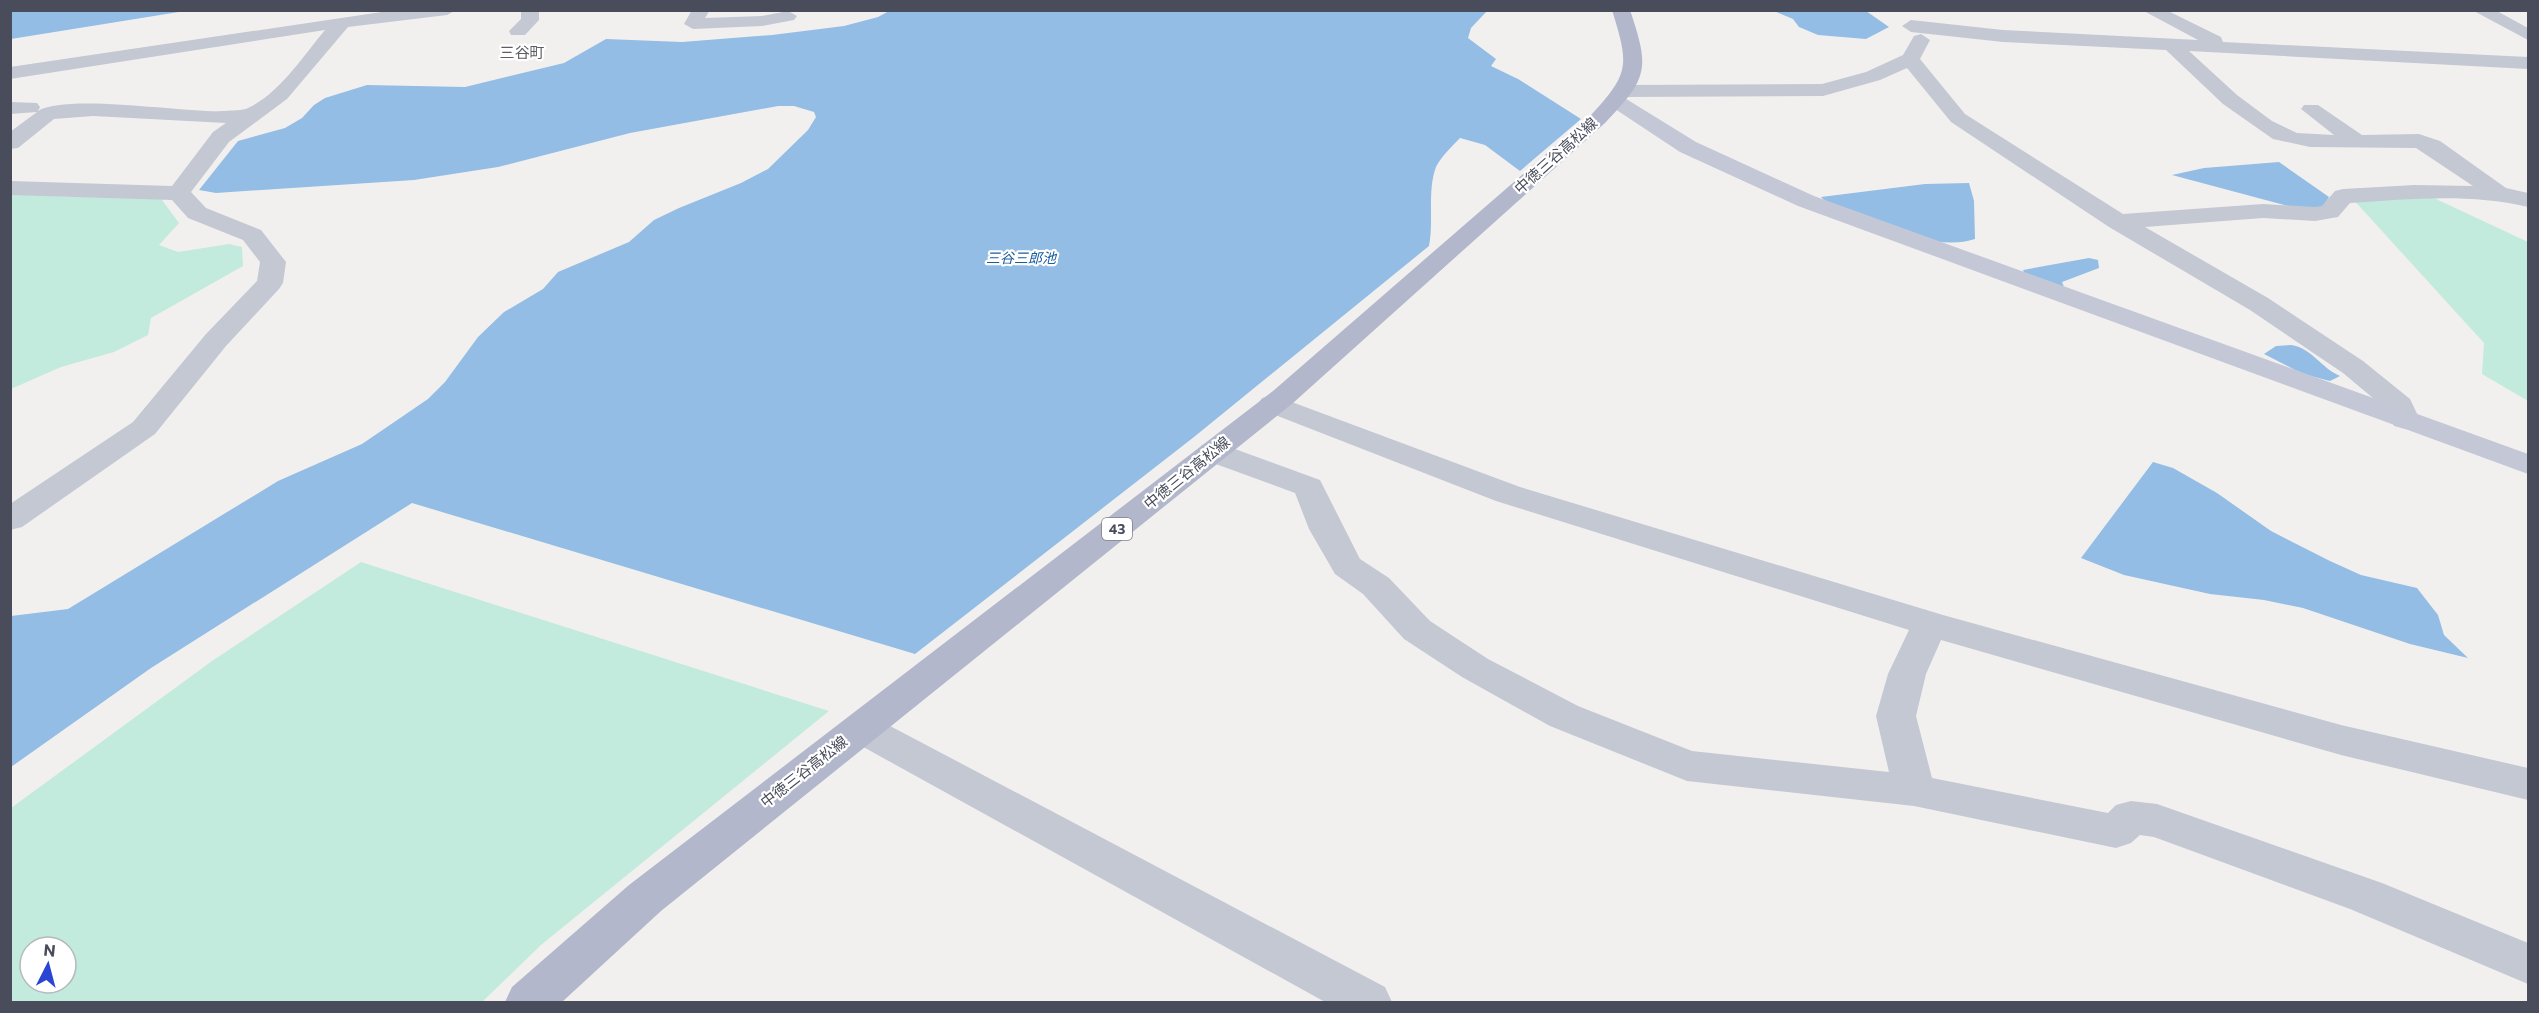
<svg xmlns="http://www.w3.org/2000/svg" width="2539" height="1013" font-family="Commissioner,'Noto Sans JP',sans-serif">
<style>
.green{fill:#c2ebdd;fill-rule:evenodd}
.water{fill:#93bde4}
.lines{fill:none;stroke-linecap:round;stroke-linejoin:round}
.street{fill:#c4c8d3;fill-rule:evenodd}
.secondary{fill:#c4c8d6;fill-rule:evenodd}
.primary{fill:#b2b7cb;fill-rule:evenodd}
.labels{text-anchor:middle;stroke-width:4.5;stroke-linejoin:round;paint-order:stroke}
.far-water-label{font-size:14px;font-style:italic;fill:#1a5d9d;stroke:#fff}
.shield{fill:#fff;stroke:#80828c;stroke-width:1.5}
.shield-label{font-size:14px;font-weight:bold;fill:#494d5b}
.far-quarter-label{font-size:15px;fill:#5c5e63;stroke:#fff}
.street-label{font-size:15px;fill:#494d5b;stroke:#fff}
</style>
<rect width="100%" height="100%" fill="#f2f0ef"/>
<g class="green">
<path d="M 10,193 L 70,197 L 159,196 L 179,223 L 159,245 L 178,252 L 229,244 L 242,247 L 243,266 L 151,318 L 148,335 L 114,352 L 61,367 L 11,389 Z"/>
<path d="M 2351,197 L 2434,198 L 2528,242 L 2528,401 L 2482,374 L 2484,343 Z"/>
<path d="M 361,562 L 829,711 L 541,945 L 482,1002 L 11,1002 L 11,808 L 212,661 ZM 30,947 L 66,947 L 66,983 L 30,983 Z"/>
</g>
<g class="water">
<path d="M 11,10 L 185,10 L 185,11 L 11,39 Z"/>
<path d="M 1487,11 L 1471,28 L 1468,38 L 1496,59 L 1491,66 L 1518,79 L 1581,119 L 1520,171 L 1485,145 L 1460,138 C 1453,145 1440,158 1436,167 C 1427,191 1434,221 1429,246 L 1194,437 L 915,654 L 412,503 L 151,668 L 11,767 L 11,616 L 68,609 L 278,481 L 362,444 L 428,399 L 445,382 L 478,337 L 504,312 L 543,289 L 558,272 L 629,242 L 654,220 L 679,208 L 741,183 L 768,169 L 808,130 L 816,117 L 814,112 L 794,106 L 778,106 L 630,133 L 498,167 L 414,180 L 216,193 L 199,190 L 238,141 L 285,128 L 302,118 L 314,105 L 325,98 L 367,85 L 465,87 L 564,63 L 606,39 L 682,42 L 772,35 L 844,26 L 878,17 L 891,10 Z"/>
<path d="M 1774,11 L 1866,11 L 1889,27 L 1866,39 L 1818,35 L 1799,27 L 1793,19 Z"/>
<path d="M 2279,162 L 2329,197 L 2323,207 L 2299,209 L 2172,175 L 2204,168 Z"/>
<path d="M 1969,183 L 1974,201 L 1975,239 C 1933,253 1872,221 1831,207 L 1821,197 L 1925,184 Z"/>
<path d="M 2089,258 L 2098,260 L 2099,268 L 2062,282 L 2064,287 L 2025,275 L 2023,270 Z"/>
<path d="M 2291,345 C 2312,348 2321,368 2340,376 L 2330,381 L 2303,374 L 2264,354 L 2276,346 Z"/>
<path d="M 2153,462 L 2173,468 L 2217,493 L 2271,531 L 2330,561 L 2361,575 L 2417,588 L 2438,615 L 2444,635 L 2468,658 L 2410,644 L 2303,608 L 2264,600 L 2210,594 L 2124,575 L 2081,558 Z"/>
</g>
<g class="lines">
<g class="street">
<path d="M 395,10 L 456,10 L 447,15 L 348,27 L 287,99 L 229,142 L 191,192 L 206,208 L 261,230 L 286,262 L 283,283 L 279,289 L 226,346 L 155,434 L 22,527 L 10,530 L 10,504 L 133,422 L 206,334 L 257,281 L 260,262 L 243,240 L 188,218 L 172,200 L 10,195 L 10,181 L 172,186 L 213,132 L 226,123 L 93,116 L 54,119 L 18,148 L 10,149 L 10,132 L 37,112 L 10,114 L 10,102 L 37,103 L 40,107 L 38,111 C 66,93 185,113 225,111 C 232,110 242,111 248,108 C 280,93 303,56 325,30 L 10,79 L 10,67 Z"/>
<path d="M 521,10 L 539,10 L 539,20 L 525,35 L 511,35 L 509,31 L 521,19 Z"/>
<path d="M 692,10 L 710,10 L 705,18 L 762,16 L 788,11 L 797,16 L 794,20 L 762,26 L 693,29 L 684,24 Z"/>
<path d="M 2142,10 L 2166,10 L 2221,37 L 2223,42 L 2528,57 L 2528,69 L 2189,51 L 2237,95 L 2272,121 L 2297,133 L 2334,135 L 2301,109 L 2304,105 L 2318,105 L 2362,135 L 2419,134 L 2440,141 L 2506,188 L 2528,193 L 2528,207 C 2470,193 2409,199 2350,203 L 2338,217 L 2315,221 L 2263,218 L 2145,227 L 2268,298 L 2363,361 L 2410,399 L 2420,420 L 2416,426 L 2405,429 L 2394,426 L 2386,409 L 2343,373 L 2250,310 L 2109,227 L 1951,122 L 1907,68 L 1880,80 L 1823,96 L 1624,97 L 1617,95 L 1614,91 L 1617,87 L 1624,85 L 1822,84 L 1866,72 L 1903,55 L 1914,36 L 1921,34 L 1930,40 L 1920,59 L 1965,114 L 2123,214 L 2263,204 L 2315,207 L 2322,206 L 2335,191 L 2343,189 L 2414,185 L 2473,186 L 2416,148 L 2310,147 L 2273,139 L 2223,104 L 2166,50 L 2003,42 L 1911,32 L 1902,26 L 1911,20 L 2003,30 L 2198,40 Z"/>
<path d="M 2472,10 L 2495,10 L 2528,28 L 2528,40 Z"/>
<path d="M 1273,395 L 1520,487 L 1943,615 L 2341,725 L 2528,768 L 2528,800 L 2341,755 L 1941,640 L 1926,674 L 1916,716 L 1932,778 L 2108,813 L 2116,805 L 2131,801 L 2157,804 L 2382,883 L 2528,943 L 2528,984 L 2350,909 L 2154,837 L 2140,835 L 2131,843 L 2116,848 L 1914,806 L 1687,781 L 1550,726 L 1462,677 L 1404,639 L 1363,594 L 1335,574 L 1309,529 L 1295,493 L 1202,459 L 1197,452 L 1202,445 L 1213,443 L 1224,445 L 1320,480 L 1360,559 L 1389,578 L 1430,621 L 1488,659 L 1578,706 L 1692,751 L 1889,772 L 1876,716 L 1888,674 L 1909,630 L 1496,501 L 1262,410 L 1258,404 L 1262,398 Z"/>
<path d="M 861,714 L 875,718 L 1385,987 L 1392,1002 L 1325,1002 L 847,738 L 841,728 L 847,718 Z"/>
</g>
<path class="secondary" d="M 1616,95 L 1623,97 L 1696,142 L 1814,196 L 2528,454 L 2528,474 L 1798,206 L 1680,152 L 1609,105 L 1606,101 L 1609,97 Z"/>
<path class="primary" d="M 1612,10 L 1630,10 C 1650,69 1648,78 1605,123 L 1293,403 L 661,911 L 562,1002 L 505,1002 L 512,987 L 629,885 L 1273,391 L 1591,115 C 1630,73 1629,65 1612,10 Z"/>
</g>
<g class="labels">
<g class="far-water-label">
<text x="1021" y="263">三谷三郎池</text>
</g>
<rect class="shield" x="1102" y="518" width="30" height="22" rx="4.5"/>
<g class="shield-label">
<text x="1117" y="534">43</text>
</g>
<g class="far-quarter-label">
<text x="522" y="58">三谷町</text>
</g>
<g class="street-label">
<text transform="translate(1556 156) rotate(-42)" y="5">中徳三谷高松線</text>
<text transform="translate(1187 473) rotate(-39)" y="5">中徳三谷高松線</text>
<text transform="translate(804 772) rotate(-38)" y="5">中徳三谷高松線</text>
</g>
</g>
<rect width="2539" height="1013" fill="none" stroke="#494d5b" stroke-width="24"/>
<g transform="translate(48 965) rotate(6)"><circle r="28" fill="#ffffff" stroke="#b6b8bd" stroke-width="1.5"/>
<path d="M0-4.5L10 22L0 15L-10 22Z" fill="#2a45d1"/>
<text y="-9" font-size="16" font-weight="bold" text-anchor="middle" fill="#494d5b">N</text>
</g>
</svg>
